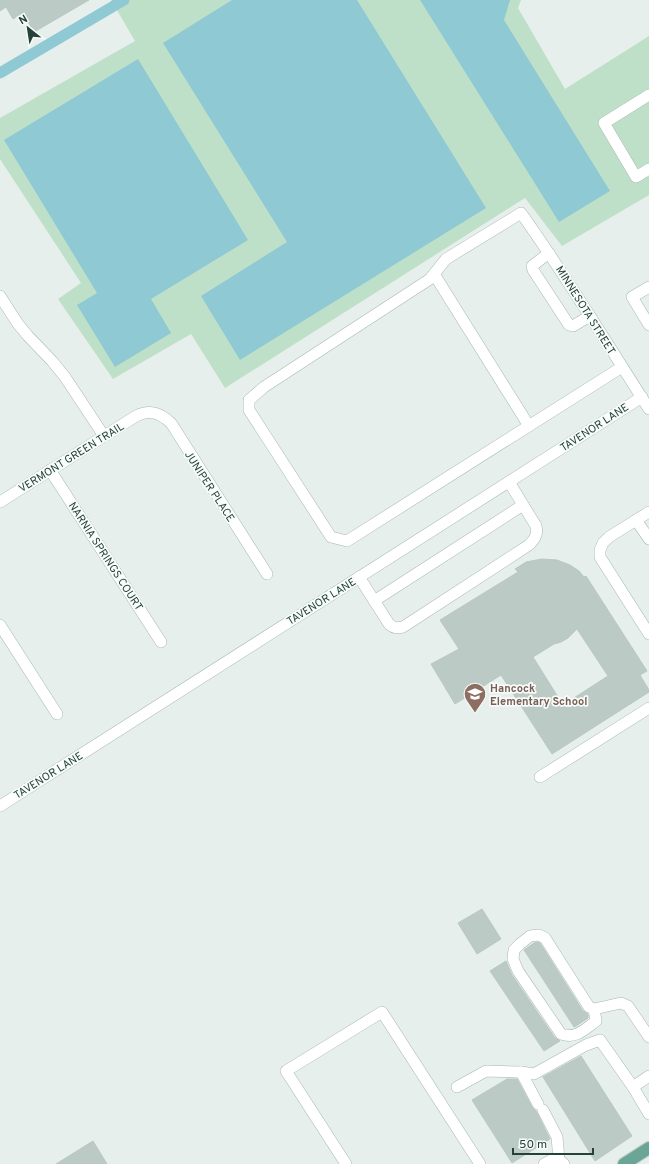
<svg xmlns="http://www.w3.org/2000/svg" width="649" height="1164" font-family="Overpass,sans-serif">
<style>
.green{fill:#bfe0c8}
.water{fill:#8ec9d4}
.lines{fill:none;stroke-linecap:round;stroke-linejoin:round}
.canal{stroke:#8ec9d4;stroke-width:11}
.building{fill:#bbcac4;stroke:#b8c9c2;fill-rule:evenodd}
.minor-casing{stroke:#a8b8b2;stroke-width:12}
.major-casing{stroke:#c2cac8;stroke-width:14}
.minor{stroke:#fff;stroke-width:11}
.major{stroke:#6aa596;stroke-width:12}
.labels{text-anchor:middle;stroke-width:3.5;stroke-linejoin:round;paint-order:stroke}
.street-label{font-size:11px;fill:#24423a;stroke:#f7fbf9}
.education-label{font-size:11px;font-weight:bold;fill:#785e54;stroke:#f7fbf9;text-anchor:start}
</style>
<rect width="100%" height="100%" fill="#e6efeb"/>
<path class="green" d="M 111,0 L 521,0 L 518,8 L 565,89 L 649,36 L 649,195 L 562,246 L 525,198 L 225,388 L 191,334 L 113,379 L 58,299 L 81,283 L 0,159 L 0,118 L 135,41 Z"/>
<g class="water">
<path d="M 232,0 L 357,0 L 486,208 L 240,360 L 201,296 L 287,242 L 163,43 Z"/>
<path d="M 420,0 L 510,0 L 504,20 L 610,191 L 559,222 Z"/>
<path d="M 138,59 L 248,240 L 151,299 L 171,333 L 115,367 L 77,305 L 97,293 L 4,140 Z"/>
</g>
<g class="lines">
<path class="canal" d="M 0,73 L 124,0"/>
</g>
<g class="building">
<path d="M 0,0 L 89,0 L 34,32 L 23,13 L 13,19 L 6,7 L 0,11 Z"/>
<path d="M 542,559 L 557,560 L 570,565 L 579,571 L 584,577 L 586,576 L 647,671 L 640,675 L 649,690 L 649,692 L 552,754 L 501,675 L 455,704 L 431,664 L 459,649 L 440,620 L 518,572 L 515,569 L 526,562 ZM 577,629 L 608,676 L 563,705 L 533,657 L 554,644 L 561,642 L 568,638 Z"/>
<path d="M 482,909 L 501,939 L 477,954 L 458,923 Z"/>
<path d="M 538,942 L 540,943 L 583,1011 L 588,1014 L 588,1018 L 576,1026 L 574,1027 L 524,950 L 534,943 Z"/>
<path d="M 506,961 L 512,975 L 555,1038 L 560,1041 L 544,1051 L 490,971 Z"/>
<path d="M 581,1056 L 632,1136 L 595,1161 L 543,1077 Z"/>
<path d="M 507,1079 L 517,1079 L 532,1107 L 536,1111 L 550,1139 L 512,1163 L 472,1100 Z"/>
<path d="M 93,1141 L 107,1164 L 56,1164 Z"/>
</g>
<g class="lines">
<g class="minor-casing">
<g id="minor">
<path d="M 649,95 L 604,123 L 636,177 L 649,169"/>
<path d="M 549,253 L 532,266 L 533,270 L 569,325 L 573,326 L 590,316"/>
<path d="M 434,274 L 529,426"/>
<path d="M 649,287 L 632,297 L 649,325"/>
<path d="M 0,296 L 18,324 L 28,336 L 52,361 L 65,377 L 104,436"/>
<path d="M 622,367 L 347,541 L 331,537 L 249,410 L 249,400 L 264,387 L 430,279 L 446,259 L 521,213 C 566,276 607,343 649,409"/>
<path d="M 50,470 L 161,642"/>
<path d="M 0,502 L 136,416 C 150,409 160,413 171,423 L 267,574"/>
<path d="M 649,512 L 609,537 L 603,543 L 600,550 L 600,557 L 649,634"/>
<path d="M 636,520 L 649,539"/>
<path d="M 359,577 L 389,624 C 394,629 397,628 403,627 L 529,545 C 535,539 538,534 536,526 L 509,482"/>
<path d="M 374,601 L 523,505"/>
<path d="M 0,625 L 57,714"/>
<path d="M 540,777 L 649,708"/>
<path d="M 0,806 L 642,397"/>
<path d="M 594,1009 L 596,1021 C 584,1030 576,1039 561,1034 L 518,971 L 513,959 L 514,950 L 520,944 L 530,936 L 539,935 L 545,938 L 589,1007 L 594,1009 L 621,1003 L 628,1006 L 649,1037"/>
<path d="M 521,1072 L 538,1104"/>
<path d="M 649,1076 L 633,1087 L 649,1114"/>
<path d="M 457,1087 L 486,1071 L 521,1072 L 534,1074 L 586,1045 L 600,1040 L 633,1087"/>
<path d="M 543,1110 L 557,1137 L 559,1160"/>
<path d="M 346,1164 L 286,1071 L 382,1012 L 480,1164"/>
<path d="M 544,1164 L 553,1159 L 559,1160 L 564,1164"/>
</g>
</g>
<g class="major-casing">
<path id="major" d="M 624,1164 L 649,1148"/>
</g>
<use href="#minor" class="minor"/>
<use href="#major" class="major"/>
</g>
<defs>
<g id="school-pin" transform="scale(1.15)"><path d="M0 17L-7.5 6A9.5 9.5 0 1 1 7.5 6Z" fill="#8d6e63" stroke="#f7fbf9"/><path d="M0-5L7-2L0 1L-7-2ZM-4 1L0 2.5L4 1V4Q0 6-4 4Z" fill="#fff"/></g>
</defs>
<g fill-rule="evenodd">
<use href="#school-pin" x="475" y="694"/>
</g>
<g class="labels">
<g class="street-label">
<text transform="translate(586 310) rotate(58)" y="4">MINNESOTA STREET</text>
<text transform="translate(594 427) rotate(-33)" y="4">TAVENOR LANE</text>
<text transform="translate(71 457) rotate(-32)" y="4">VERMONT GREEN TRAIL</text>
<text transform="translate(210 486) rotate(57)" y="4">JUNIPER PLACE</text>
<text transform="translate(106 556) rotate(57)" y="4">NARNIA SPRINGS COURT</text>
<text transform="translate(321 601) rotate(-32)" y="4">TAVENOR LANE</text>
<text transform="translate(48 775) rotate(-32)" y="4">TAVENOR LANE</text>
</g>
<g class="education-label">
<text x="490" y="692">Hancock<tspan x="490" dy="13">Elementary School</tspan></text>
</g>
</g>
<g transform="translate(28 28) rotate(330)" stroke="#f7fbf9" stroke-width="3" paint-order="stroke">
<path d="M0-3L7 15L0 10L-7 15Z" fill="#24423a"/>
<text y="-6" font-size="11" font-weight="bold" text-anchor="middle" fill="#24423a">N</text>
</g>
<path d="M513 1148v6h80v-6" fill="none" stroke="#24423a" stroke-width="2"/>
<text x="519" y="1148" font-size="12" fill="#24423a" stroke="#f7fbf9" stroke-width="3" paint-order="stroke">50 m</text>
</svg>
